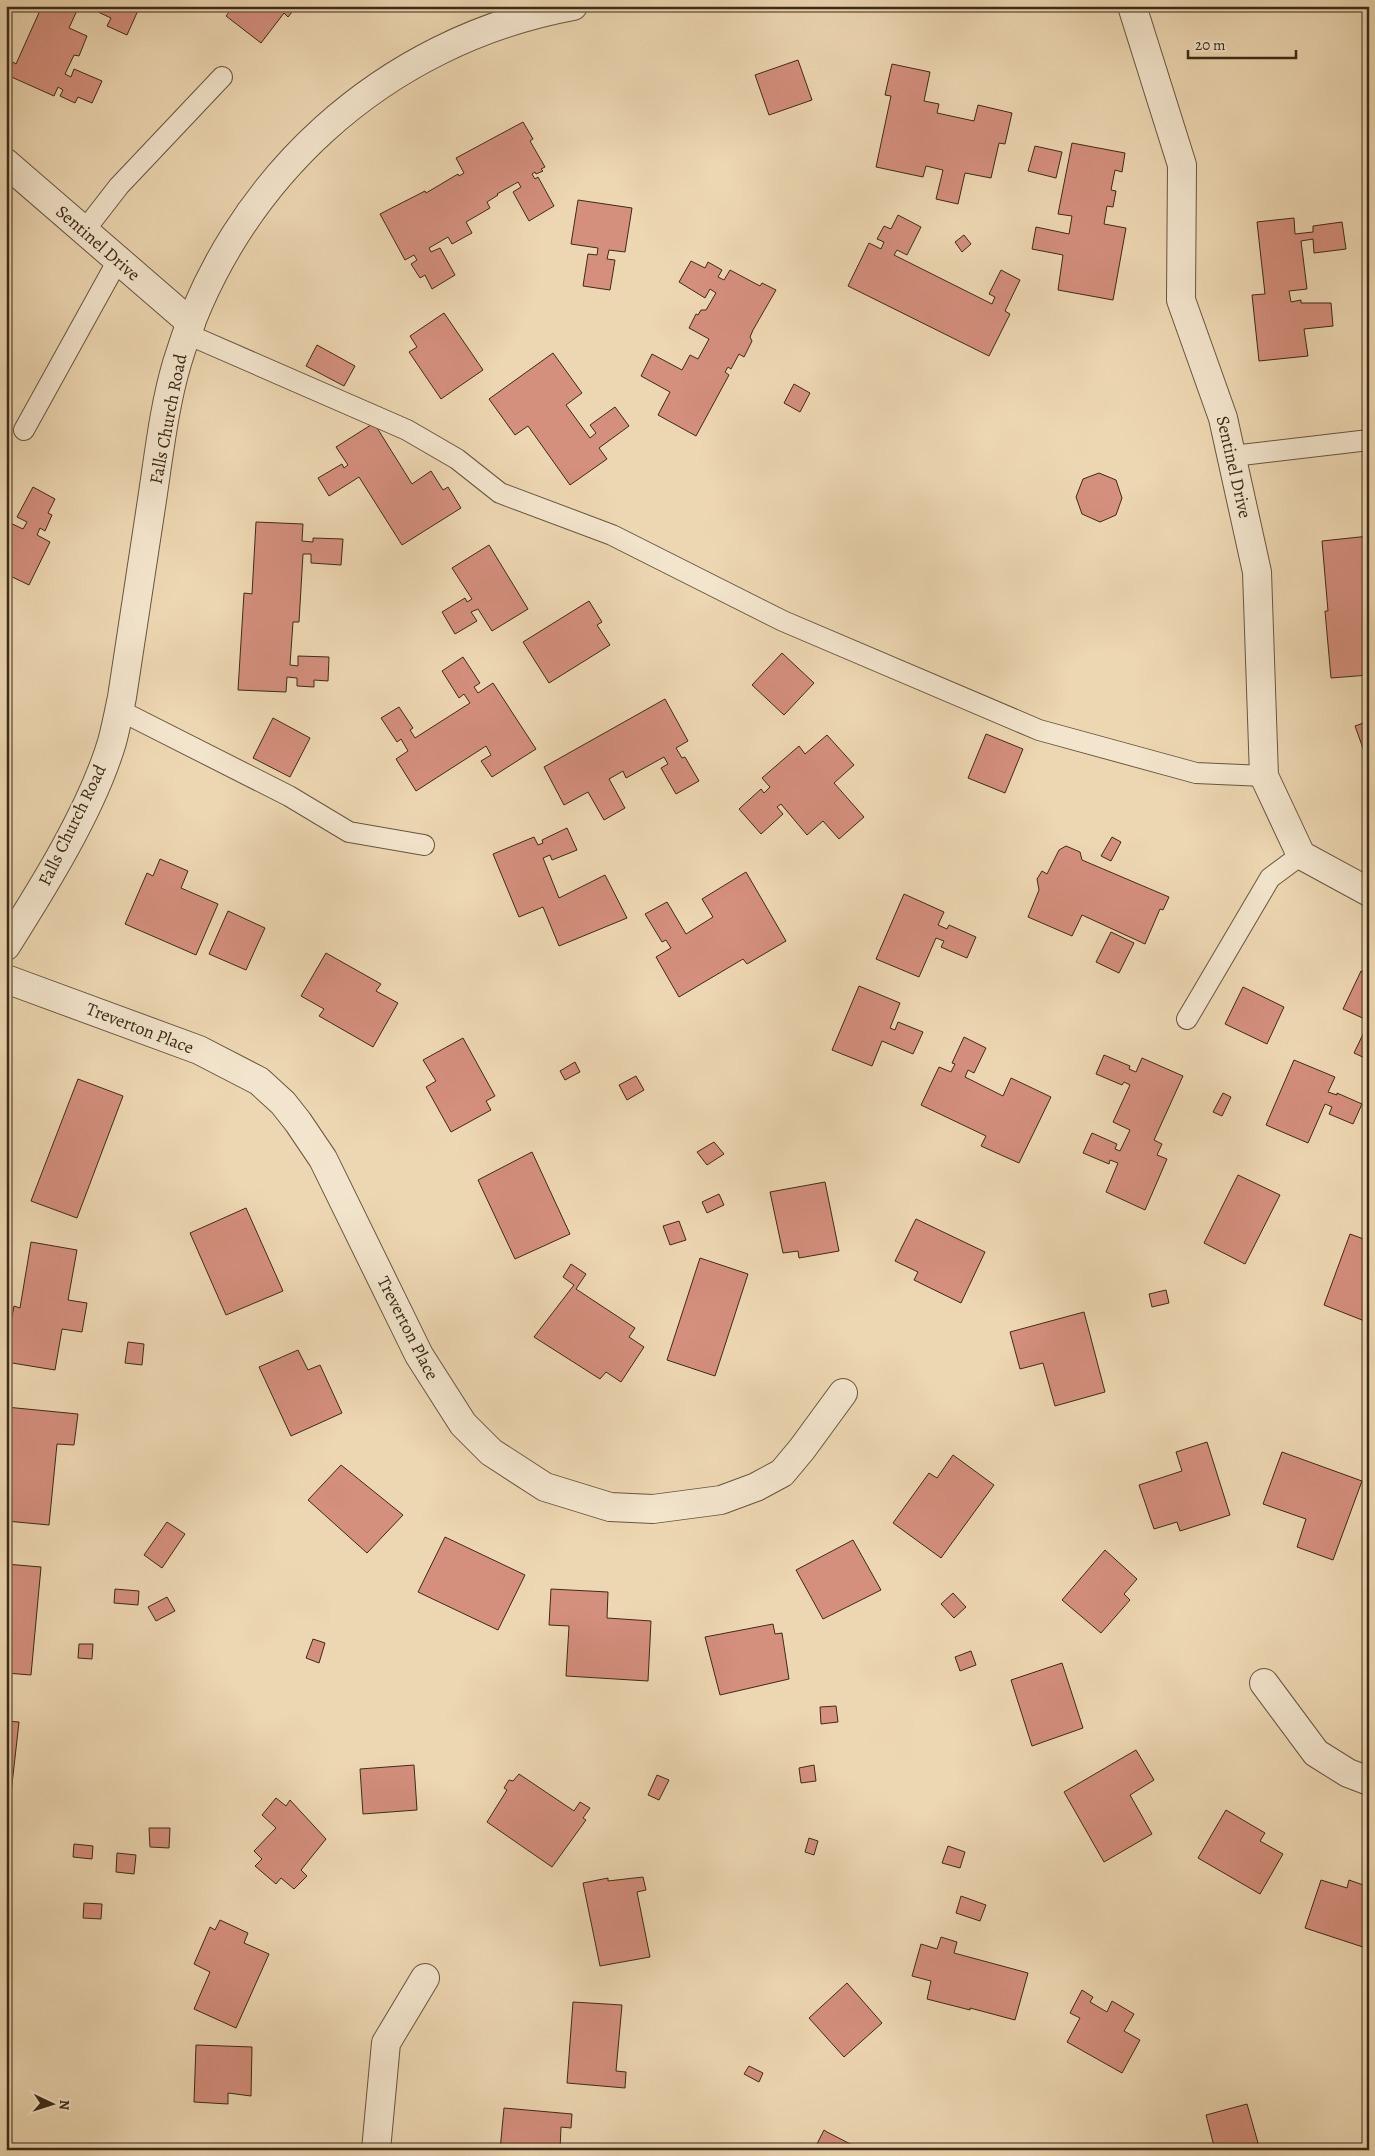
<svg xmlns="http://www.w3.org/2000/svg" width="1375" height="2156" font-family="Alegreya,serif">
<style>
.building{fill:#d48f7d;stroke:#3c2b17}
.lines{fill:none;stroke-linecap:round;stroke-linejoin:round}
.lane-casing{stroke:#68563e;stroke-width:22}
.street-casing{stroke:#68563e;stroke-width:30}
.lane{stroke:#f3e5cd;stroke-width:20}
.street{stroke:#f3e5cd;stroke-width:28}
.labels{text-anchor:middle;stroke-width:5;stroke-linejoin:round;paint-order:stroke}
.street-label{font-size:18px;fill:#3c2b17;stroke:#f3e5cd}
</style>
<rect width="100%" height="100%" fill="#edd7b2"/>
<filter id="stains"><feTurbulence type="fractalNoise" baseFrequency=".004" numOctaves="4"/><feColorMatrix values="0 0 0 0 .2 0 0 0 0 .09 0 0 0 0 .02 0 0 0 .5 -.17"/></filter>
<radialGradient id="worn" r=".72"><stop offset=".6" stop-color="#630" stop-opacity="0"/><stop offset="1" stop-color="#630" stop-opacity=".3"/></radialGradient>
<g class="building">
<path d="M 42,6 L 79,6 L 69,28 L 87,36 L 79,56 L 74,55 L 65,74 L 71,77 L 74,69 L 102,81 L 92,103 L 78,97 L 75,103 L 60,96 L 63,90 L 58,87 L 54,96 L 7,75 L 13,62 L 16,64 Z"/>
<path d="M 85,6 L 140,6 L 127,35 L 107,26 L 111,18 Z"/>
<path d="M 234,6 L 294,6 L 296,7 L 288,17 L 284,13 L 261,43 L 226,16 Z"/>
<path d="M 798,60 L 812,100 L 769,115 L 755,75 Z"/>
<path d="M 892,64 L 930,72 L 924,101 L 939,104 L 937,113 L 974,121 L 978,105 L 1012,113 L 1005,144 L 999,143 L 991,178 L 965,173 L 958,204 L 936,199 L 943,170 L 926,166 L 923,177 L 876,167 L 891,96 L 885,95 Z"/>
<path d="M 523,122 L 533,139 L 530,141 L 545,167 L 541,169 L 543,171 L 536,174 L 535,172 L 532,174 L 535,179 L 538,177 L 554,206 L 529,221 L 513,192 L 521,187 L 518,182 L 497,194 L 498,195 L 487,202 L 490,208 L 466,222 L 472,233 L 452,244 L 448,237 L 429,248 L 431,252 L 440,248 L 455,275 L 432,289 L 425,275 L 420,278 L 411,264 L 417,260 L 414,255 L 405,260 L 380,214 L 425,191 L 426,193 L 458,174 L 459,176 L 464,173 L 456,158 Z"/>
<path d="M 1072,143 L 1125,153 L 1122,172 L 1115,170 L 1111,190 L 1116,191 L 1113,207 L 1107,206 L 1104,224 L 1126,228 L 1113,300 L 1058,290 L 1063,255 L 1032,249 L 1036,227 L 1069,234 L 1072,216 L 1058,214 Z"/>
<path d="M 1035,146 L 1062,152 L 1056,178 L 1028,171 Z"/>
<path d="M 578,200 L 632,208 L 625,252 L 609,250 L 607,259 L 615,260 L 610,290 L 583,286 L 588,254 L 597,255 L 598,248 L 571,244 Z"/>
<path d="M 898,215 L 921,227 L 907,255 L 897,250 L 894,255 L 992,304 L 995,297 L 989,294 L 1001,270 L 1020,280 L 1005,311 L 1010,314 L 989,356 L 848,286 L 869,243 L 881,249 L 884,242 L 877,239 L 884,226 L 891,229 Z"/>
<path d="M 1294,218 L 1295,234 L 1313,232 L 1313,226 L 1342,222 L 1346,249 L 1314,253 L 1313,239 L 1301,241 L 1307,289 L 1289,291 L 1291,302 L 1301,300 L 1301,303 L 1331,303 L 1333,326 L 1304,329 L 1308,356 L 1259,361 L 1252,295 L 1265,294 L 1257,222 Z"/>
<path d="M 964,235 L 971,244 L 962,252 L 955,242 Z"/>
<path d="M 691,261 L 705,268 L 708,262 L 722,270 L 718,277 L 724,280 L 730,270 L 760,286 L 762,283 L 776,290 L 753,330 L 750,337 L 752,341 L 744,357 L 739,354 L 731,369 L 728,367 L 725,372 L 729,375 L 696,436 L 658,415 L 670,392 L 641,376 L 652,354 L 682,370 L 690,355 L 698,359 L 709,339 L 689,328 L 696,314 L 698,315 L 701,310 L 706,310 L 716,293 L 710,289 L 705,298 L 679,282 Z"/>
<path d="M 444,313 L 483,370 L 441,399 L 409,352 L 417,347 L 410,336 Z"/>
<path d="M 317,345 L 355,366 L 344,386 L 306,366 Z"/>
<path d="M 553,353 L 582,393 L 566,405 L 590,438 L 596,433 L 590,425 L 615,407 L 629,426 L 599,448 L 607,459 L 570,485 L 528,426 L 515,435 L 489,399 Z"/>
<path d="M 794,384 L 810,393 L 800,412 L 784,403 Z"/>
<path d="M 374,423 L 412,484 L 431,471 L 443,490 L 448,487 L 461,508 L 402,545 L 359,477 L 329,496 L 318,478 L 342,464 L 344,468 L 348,465 L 336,447 Z"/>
<path d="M 1099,473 L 1116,480 L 1122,498 L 1116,515 L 1100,522 L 1082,514 L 1076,497 L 1083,479 Z"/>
<path d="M 33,487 L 55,499 L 48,513 L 52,515 L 45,531 L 40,528 L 37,535 L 50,542 L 29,585 L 6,574 L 6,521 L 23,529 L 27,522 L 17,517 Z"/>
<path d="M 256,522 L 303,524 L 302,541 L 313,542 L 313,538 L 343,539 L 341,565 L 311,563 L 311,554 L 303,554 L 299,622 L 293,622 L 290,665 L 298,666 L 298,656 L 329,657 L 328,681 L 314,680 L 314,687 L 297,686 L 297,678 L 287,677 L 286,692 L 238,690 L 244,593 L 252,594 Z"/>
<path d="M 1369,536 L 1369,599 L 1366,599 L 1369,625 L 1369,675 L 1331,678 L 1325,611 L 1328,611 L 1322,541 Z"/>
<path d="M 489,545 L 528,609 L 492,631 L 478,609 L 471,612 L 477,621 L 455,634 L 442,612 L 465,598 L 467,602 L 472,599 L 452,568 Z"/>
<path d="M 589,601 L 602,622 L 597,625 L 610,645 L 549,683 L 523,642 Z"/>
<path d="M 782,653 L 814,683 L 784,715 L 752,685 Z"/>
<path d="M 463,657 L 480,683 L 474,687 L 478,693 L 493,683 L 536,749 L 492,777 L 481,761 L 491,755 L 486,746 L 416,791 L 396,759 L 408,751 L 401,739 L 397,742 L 381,718 L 399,707 L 413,728 L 410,730 L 415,738 L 470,703 L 464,694 L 459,698 L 442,671 Z"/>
<path d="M 665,699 L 688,741 L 676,748 L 682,758 L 685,757 L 699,781 L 676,794 L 661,768 L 668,764 L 664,757 L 626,778 L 623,771 L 609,779 L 625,808 L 604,820 L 588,792 L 564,805 L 544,767 Z"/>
<path d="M 273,718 L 310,738 L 290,777 L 253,758 Z"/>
<path d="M 1369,721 L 1369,765 L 1355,726 Z"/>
<path d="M 986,734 L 1023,749 L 1005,793 L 968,778 Z"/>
<path d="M 827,735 L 854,765 L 834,783 L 864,817 L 839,839 L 823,821 L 807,835 L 781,804 L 777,807 L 783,814 L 761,834 L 739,809 L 761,789 L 764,793 L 770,787 L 762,778 L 799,746 L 805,754 Z"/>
<path d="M 567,828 L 577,850 L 552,860 L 550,855 L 543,858 L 559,898 L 605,875 L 627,918 L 559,946 L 543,907 L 519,917 L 493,854 L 534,837 L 538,845 L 543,843 L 542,840 Z"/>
<path d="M 1112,837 L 1121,842 L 1111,861 L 1101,856 Z"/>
<path d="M 1066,846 L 1080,852 L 1082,860 L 1169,897 L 1163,910 L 1160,909 L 1145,944 L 1082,915 L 1072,936 L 1028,917 L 1039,890 L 1037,879 L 1042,871 L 1047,874 L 1059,850 Z"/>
<path d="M 160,859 L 188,871 L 181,888 L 218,904 L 196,955 L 125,924 L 147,873 L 153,876 Z"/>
<path d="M 746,872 L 786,941 L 747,964 L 743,959 L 679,997 L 656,957 L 671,948 L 666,940 L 662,942 L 645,914 L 667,902 L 686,934 L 713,917 L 702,899 Z"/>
<path d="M 904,894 L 944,912 L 938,925 L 947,929 L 949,925 L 976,937 L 967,958 L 941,947 L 944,941 L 936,938 L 919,977 L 876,959 Z"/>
<path d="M 228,911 L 265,928 L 246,970 L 209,954 Z"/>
<path d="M 1111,932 L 1134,943 L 1119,973 L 1096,962 Z"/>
<path d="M 326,953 L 381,984 L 376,991 L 398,1003 L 373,1047 L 319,1016 L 324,1009 L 301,996 Z"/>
<path d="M 1361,971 L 1369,974 L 1369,1021 L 1343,1009 Z"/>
<path d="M 859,986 L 900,1003 L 890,1028 L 895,1030 L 898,1022 L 923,1032 L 913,1054 L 882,1041 L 872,1066 L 832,1050 Z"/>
<path d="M 1243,987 L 1284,1007 L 1267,1044 L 1225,1024 Z"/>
<path d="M 1369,1026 L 1369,1060 L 1354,1053 L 1366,1028 L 1368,1029 Z"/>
<path d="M 964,1037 L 986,1048 L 974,1073 L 968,1070 L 965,1077 L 1003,1096 L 1011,1078 L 1051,1097 L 1019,1163 L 981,1146 L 986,1136 L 921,1105 L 939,1067 L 951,1072 L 955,1064 L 952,1063 Z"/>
<path d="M 463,1038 L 495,1096 L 486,1101 L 491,1110 L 451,1132 L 426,1087 L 436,1081 L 423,1060 Z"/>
<path d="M 1104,1055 L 1130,1066 L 1129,1069 L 1136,1072 L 1142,1058 L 1183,1076 L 1154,1140 L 1162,1144 L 1157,1155 L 1167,1159 L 1145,1210 L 1106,1192 L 1118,1163 L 1110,1160 L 1109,1164 L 1083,1153 L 1092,1133 L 1117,1144 L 1115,1149 L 1120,1151 L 1130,1130 L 1113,1122 L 1130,1085 L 1124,1082 L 1122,1085 L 1096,1074 Z"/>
<path d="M 1294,1060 L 1335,1077 L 1328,1092 L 1337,1095 L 1337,1093 L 1362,1104 L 1353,1124 L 1329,1114 L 1332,1107 L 1325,1104 L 1308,1143 L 1266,1125 Z"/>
<path d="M 575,1062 L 580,1072 L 565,1080 L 560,1071 Z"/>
<path d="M 636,1076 L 644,1090 L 627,1100 L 619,1085 Z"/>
<path d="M 78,1079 L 123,1096 L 77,1218 L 31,1201 Z"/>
<path d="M 1223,1093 L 1231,1097 L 1222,1116 L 1213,1112 Z"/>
<path d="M 714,1142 L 724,1154 L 707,1165 L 697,1152 Z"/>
<path d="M 532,1152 L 570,1234 L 515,1259 L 478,1180 Z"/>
<path d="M 1238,1175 L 1280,1195 L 1245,1264 L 1204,1243 Z"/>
<path d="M 825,1182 L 839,1251 L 799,1258 L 798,1251 L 783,1253 L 770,1192 Z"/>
<path d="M 719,1194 L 724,1205 L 707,1213 L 702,1202 Z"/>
<path d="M 246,1208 L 283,1291 L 226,1315 L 190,1233 Z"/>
<path d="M 916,1219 L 985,1252 L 961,1303 L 914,1280 L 918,1272 L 895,1261 Z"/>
<path d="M 679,1221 L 686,1240 L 670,1245 L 663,1226 Z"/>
<path d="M 1350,1234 L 1369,1241 L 1369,1317 L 1367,1322 L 1324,1305 Z"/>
<path d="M 31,1242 L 77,1250 L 68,1300 L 87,1303 L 82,1332 L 62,1329 L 55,1370 L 6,1362 L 6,1348 L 14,1306 L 20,1308 Z"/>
<path d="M 700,1258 L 748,1274 L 715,1376 L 667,1360 Z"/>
<path d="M 571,1264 L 586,1274 L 576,1289 L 635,1328 L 629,1337 L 644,1347 L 621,1382 L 606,1372 L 600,1379 L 534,1337 L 574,1285 L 563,1277 Z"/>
<path d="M 1166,1290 L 1169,1303 L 1152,1307 L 1149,1294 Z"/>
<path d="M 1084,1312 L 1105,1392 L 1055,1406 L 1043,1363 L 1020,1369 L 1010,1332 Z"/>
<path d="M 128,1342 L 144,1344 L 142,1365 L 125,1363 Z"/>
<path d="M 298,1350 L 308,1370 L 320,1365 L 342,1413 L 291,1436 L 259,1367 Z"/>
<path d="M 6,1407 L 78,1414 L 74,1445 L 57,1444 L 49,1525 L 6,1521 Z"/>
<path d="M 1207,1442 L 1230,1515 L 1180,1531 L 1177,1522 L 1154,1529 L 1139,1485 L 1182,1471 L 1176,1452 Z"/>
<path d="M 1282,1452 L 1362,1481 L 1333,1560 L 1297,1547 L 1306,1519 L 1263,1504 Z"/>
<path d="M 953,1455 L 994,1485 L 941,1558 L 893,1523 L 929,1473 L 937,1478 Z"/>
<path d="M 341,1465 L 403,1515 L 367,1553 L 308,1500 Z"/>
<path d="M 167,1522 L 185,1534 L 162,1568 L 144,1555 Z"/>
<path d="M 445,1537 L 525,1575 L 498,1630 L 418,1592 Z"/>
<path d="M 853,1540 L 881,1590 L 823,1619 L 796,1570 Z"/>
<path d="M 1105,1550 L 1137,1579 L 1124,1594 L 1130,1600 L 1101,1633 L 1062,1600 Z"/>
<path d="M 6,1564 L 41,1567 L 31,1675 L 6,1673 Z"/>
<path d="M 115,1589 L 139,1591 L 138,1605 L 114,1603 Z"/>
<path d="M 551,1589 L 608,1592 L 607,1618 L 651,1621 L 648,1681 L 566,1676 L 569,1626 L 549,1625 Z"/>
<path d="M 953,1593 L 966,1607 L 954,1618 L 941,1604 Z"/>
<path d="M 167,1597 L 175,1611 L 156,1621 L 148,1607 Z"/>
<path d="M 773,1624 L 775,1634 L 782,1633 L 789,1679 L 720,1695 L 705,1637 Z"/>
<path d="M 313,1639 L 325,1643 L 319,1663 L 306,1658 Z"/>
<path d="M 79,1644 L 93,1644 L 92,1659 L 78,1658 Z"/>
<path d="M 971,1651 L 976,1665 L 960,1671 L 955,1657 Z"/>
<path d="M 1062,1663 L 1083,1728 L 1032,1746 L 1011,1680 Z"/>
<path d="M 836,1706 L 838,1722 L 821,1724 L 820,1707 Z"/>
<path d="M 6,1721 L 19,1722 L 6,1838 Z"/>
<path d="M 1136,1750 L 1154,1780 L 1130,1795 L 1152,1834 L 1104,1862 L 1064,1792 Z"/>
<path d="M 414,1765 L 417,1810 L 363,1814 L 360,1769 Z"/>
<path d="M 814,1765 L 816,1781 L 801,1783 L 799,1768 Z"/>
<path d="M 519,1774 L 574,1811 L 580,1802 L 590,1808 L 583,1818 L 586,1820 L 552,1867 L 487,1822 L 507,1790 L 504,1788 L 509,1780 L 513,1781 Z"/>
<path d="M 657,1775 L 669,1780 L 659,1800 L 648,1795 Z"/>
<path d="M 276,1798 L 286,1806 L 290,1800 L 326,1839 L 301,1870 L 307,1876 L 294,1889 L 281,1878 L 276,1884 L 255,1866 L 262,1859 L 254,1851 L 276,1828 L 262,1815 Z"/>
<path d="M 1226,1810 L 1265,1833 L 1260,1841 L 1283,1854 L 1260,1894 L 1198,1858 Z"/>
<path d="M 149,1828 L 170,1828 L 169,1848 L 150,1847 Z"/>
<path d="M 809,1838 L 818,1841 L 814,1855 L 805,1852 Z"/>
<path d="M 74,1844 L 93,1846 L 92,1859 L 73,1857 Z"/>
<path d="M 948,1846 L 965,1852 L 960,1868 L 942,1863 Z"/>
<path d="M 117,1853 L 136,1855 L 134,1874 L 116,1872 Z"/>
<path d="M 643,1877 L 646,1890 L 637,1892 L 650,1957 L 600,1966 L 583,1883 L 608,1878 L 608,1881 Z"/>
<path d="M 1321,1880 L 1347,1888 L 1349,1880 L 1369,1887 L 1369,1949 L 1305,1928 Z"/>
<path d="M 961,1896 L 986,1905 L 980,1921 L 956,1913 Z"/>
<path d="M 84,1903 L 102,1904 L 101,1919 L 83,1918 Z"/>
<path d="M 220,1920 L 248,1933 L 244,1943 L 269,1954 L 236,2028 L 194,2009 L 210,1972 L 194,1964 L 210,1927 L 215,1930 Z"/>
<path d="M 941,1937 L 957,1942 L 954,1953 L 1028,1973 L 1015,2020 L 970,2008 L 970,2010 L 927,1999 L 931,1981 L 912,1976 L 921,1944 L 937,1949 Z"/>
<path d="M 847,1983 L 882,2023 L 844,2057 L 809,2018 Z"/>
<path d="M 1082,1990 L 1093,1997 L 1090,2002 L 1107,2012 L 1112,2001 L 1134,2014 L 1124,2031 L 1140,2040 L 1122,2073 L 1067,2042 L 1080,2018 L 1070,2013 Z"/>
<path d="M 573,2002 L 622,2005 L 616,2071 L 626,2072 L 625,2088 L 567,2083 Z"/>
<path d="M 196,2045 L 252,2047 L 251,2096 L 228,2093 L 228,2104 L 194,2102 Z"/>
<path d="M 749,2066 L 763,2073 L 759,2082 L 744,2074 Z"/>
<path d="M 1247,2104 L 1260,2150 L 1215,2150 L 1206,2115 Z"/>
<path d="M 504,2108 L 572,2114 L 571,2128 L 561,2127 L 560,2150 L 500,2150 Z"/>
<path d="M 824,2130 L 827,2132 L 862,2150 L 814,2150 Z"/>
<path d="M 670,2146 L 691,2148 L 691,2150 L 670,2150 Z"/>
</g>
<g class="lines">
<g class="lane-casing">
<g id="lane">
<path d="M 84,231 L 119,186 L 222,77"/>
<path d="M 187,334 L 407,430 L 457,459 L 500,493 L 612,535 L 783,621 L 1039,730 L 1196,773 L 1264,776"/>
<path d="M 24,430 L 118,260"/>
<path d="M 1233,456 L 1369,440"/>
<path d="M 119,710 L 289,796 L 349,832 L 424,845"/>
<path d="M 1187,1019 L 1270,878 L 1301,855"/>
</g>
</g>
<g class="street-casing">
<g id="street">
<path d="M 1132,6 L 1182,165 L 1181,300 L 1223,418 L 1257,572 L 1264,776 L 1301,855 L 1369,892"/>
<path d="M 6,163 L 191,323"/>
<path d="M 6,946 C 44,886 92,809 112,742 C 116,727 119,712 122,697 C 132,632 142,566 152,500 C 159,454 164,407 177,363 C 232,179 384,41 573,6"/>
<path d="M 6,979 L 199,1050 L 259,1081 L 283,1103 L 298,1122 L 323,1159 L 419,1355 L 463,1424 L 491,1452 L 545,1487 L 610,1507 L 653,1509 L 721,1500 L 756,1487 L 782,1473 L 802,1449 L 843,1393"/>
<path d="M 1264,1683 L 1316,1753 L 1348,1773 L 1369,1781"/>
<path d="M 376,2150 L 386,2043 L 425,1978"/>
</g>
</g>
<use href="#lane" class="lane"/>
<use href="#street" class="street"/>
</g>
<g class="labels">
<g class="street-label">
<text transform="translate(98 243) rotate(41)" y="6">Sentinel Drive</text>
<text transform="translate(168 419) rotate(-79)" y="6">Falls Church Road</text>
<text transform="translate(1234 467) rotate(77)" y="6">Sentinel Drive</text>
<text transform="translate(72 825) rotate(-64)" y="6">Falls Church Road</text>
<text transform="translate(140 1028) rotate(21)" y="6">Treverton Place</text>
<text transform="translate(408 1328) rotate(63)" y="6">Treverton Place</text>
</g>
</g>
<rect width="1375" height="2156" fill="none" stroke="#edd7b2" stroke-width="25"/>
<rect x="8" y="8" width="1360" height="2141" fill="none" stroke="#3c2b17" stroke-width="2.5"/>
<rect x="12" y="12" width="1350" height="2131" fill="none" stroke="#3c2b17"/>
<g transform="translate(52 2104) rotate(94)" stroke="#f3e5cd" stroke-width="4" paint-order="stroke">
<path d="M0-4L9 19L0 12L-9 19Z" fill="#3c2b17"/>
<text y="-8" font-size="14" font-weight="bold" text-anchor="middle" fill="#3c2b17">N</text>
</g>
<path d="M1188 50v8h108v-8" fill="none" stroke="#3c2b17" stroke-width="2.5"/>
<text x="1195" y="50" font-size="15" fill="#3c2b17" stroke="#f3e5cd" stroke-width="4" paint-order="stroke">20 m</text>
<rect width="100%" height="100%" filter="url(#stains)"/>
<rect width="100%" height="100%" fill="url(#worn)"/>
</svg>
